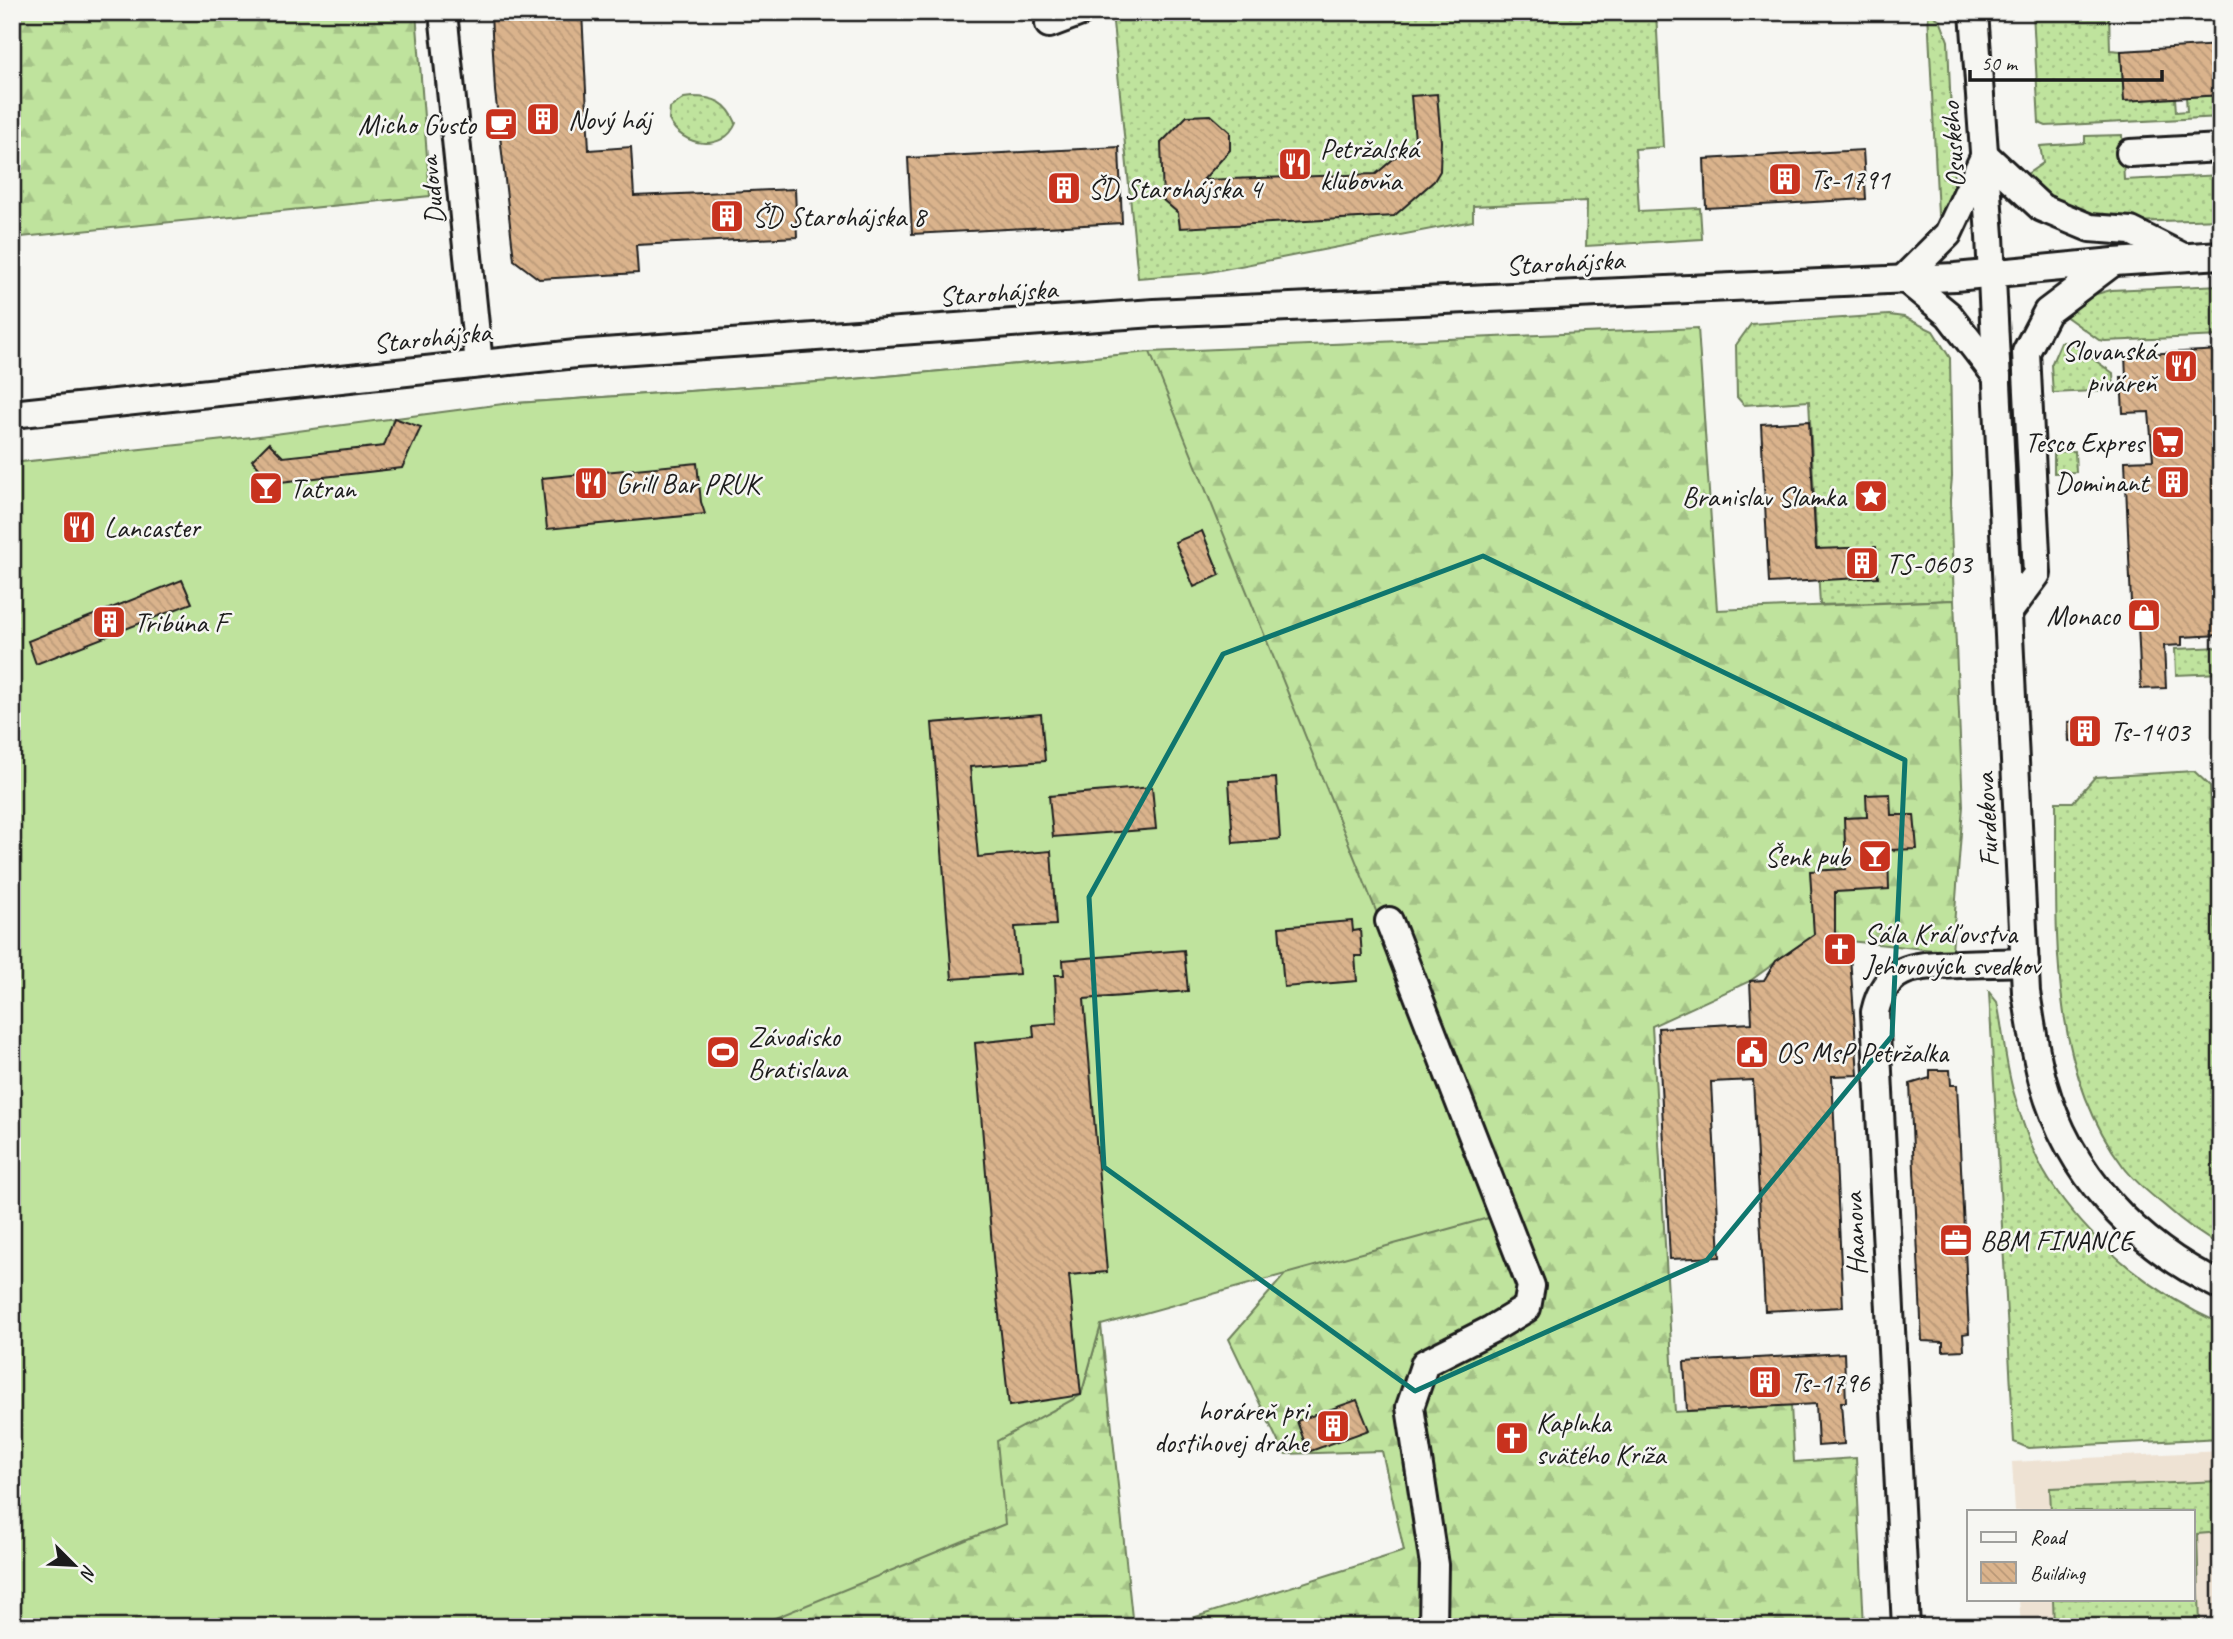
<svg xmlns="http://www.w3.org/2000/svg" width="2233" height="1639" font-family="Caveat,sans-serif">
<style>
.built{fill:#eee2d3}
.grass{fill:url(#grass-dots);stroke:#6e805c;stroke-width:2}
.forest{fill:url(#forest-firs);stroke:#6e805c;stroke-width:2}
.garden{fill:#bfe39d;stroke:#6e805c;stroke-width:2}
.building{fill:url(#building-back-hatch);stroke:#1c1c1c;stroke-width:2}
.lines{fill:none;stroke-linecap:round;stroke-linejoin:round}
.minor-casing{stroke:#1c1c1c;stroke-width:32}
.minor{stroke:#f6f6f2;stroke-width:26}
.marked{fill:none;stroke:#0f766e;stroke-width:5;stroke-linejoin:round}
.labels{text-anchor:middle;stroke-width:5;stroke-linejoin:round;paint-order:stroke}
.poi-label{font-size:28px;fill:#1c1c1c;stroke:#f6f6f2;text-anchor:start}
.street-label{font-size:28px;fill:#1c1c1c;stroke:#f6f6f2}
</style>
<defs>
<pattern id="grass-dots" width="8" height="8" patternUnits="userSpaceOnUse" patternTransform="scale(1.75)"><rect width="8" height="8" fill="#bfe39d"/><path d="M2 2h.1M6 6h.1" fill="none" stroke="#a4c287" stroke-width="1.8" stroke-linecap="round"/></pattern>
<pattern id="forest-firs" width="22" height="20" patternUnits="userSpaceOnUse" patternTransform="scale(1.75)"><rect width="22" height="20" fill="#bfe39d"/><path d="M5 1l3.5 6h-7zM16 11l3.5 6h-7z" fill="#a4c287"/></pattern>
<pattern id="building-back-hatch" width="6" height="6" patternUnits="userSpaceOnUse" patternTransform="scale(1.75)"><rect width="6" height="6" fill="#dab38c"/><path d="M-1 5l2 2M0 0l6 6M5-1l2 2" fill="none" stroke="#ba9978"/></pattern>
</defs>
<rect width="100%" height="100%" fill="#f6f6f2"/>
<filter id="ink" filterUnits="userSpaceOnUse"><feTurbulence type="fractalNoise" baseFrequency=".0143" numOctaves="2"/><feDisplacementMap in="SourceGraphic" scale="14" xChannelSelector="R" yChannelSelector="G"/><feConvolveMatrix kernelMatrix="1 2 1 2 8 2 1 2 1" color-interpolation-filters="sRGB"/></filter>
<g filter="url(#ink)">
<path class="built" d="M 2221,1451 L 2221,1627 L 2021,1627 L 2019,1599 L 2193,1599 L 2193,1511 L 2015,1511 L 2012,1462 Z"/>
<g class="grass">
<path d="M 1112,12 L 1656,12 L 1663,147 L 1635,149 L 1639,211 L 1700,208 L 1702,239 L 1586,246 L 1587,201 L 1473,206 L 1473,221 L 1204,273 L 1138,278 Z"/>
<path d="M 1928,12 L 1940,20 L 1948,41 L 1954,186 L 1953,201 L 1942,218 L 1938,214 Z"/>
<path d="M 2033,12 L 2109,12 L 2110,50 L 2121,51 L 2124,101 L 2175,98 L 2176,112 L 2187,111 L 2186,97 L 2221,95 L 2221,117 L 2046,126 L 2039,123 Z"/>
<path d="M 692,97 C 715,97 727,102 736,123 C 724,153 682,147 669,120 L 670,108 L 684,98 Z"/>
<path d="M 2122,135 L 2124,180 L 2221,175 L 2221,219 L 2099,223 L 2040,195 L 2027,174 L 2043,163 L 2040,146 L 2085,143 L 2085,136 Z"/>
<path d="M 2221,285 L 2221,336 L 2105,341 L 2099,340 L 2061,313 L 2085,297 L 2111,290 Z"/>
<path d="M 1889,315 L 1904,317 L 1933,331 L 1950,358 L 1952,477 L 1950,500 L 1954,600 L 1820,605 L 1809,401 L 1744,405 L 1737,397 L 1736,345 L 1751,324 Z"/>
<path d="M 2061,342 L 2070,343 L 2113,373 L 2114,390 L 2053,393 L 2051,365 Z"/>
<path d="M 2075,451 L 2076,472 L 2054,473 L 2054,452 Z"/>
<path d="M 2221,647 L 2221,673 L 2176,675 L 2175,649 Z"/>
<path d="M 2194,771 L 2210,786 L 2221,1059 L 2221,1246 C 2200,1235 2182,1221 2165,1206 C 2150,1194 2134,1181 2123,1166 C 2046,1063 2057,923 2056,802 L 2073,802 L 2095,777 Z"/>
<path d="M 1989,992 L 1997,1002 C 2004,1034 2005,1066 2015,1097 C 2024,1128 2036,1164 2056,1190 C 2097,1248 2156,1295 2221,1324 L 2221,1438 L 2028,1448 L 2014,1442 Z"/>
<path d="M 2221,1481 L 2221,1532 L 2197,1534 L 2200,1625 L 2054,1627 L 2053,1599 L 2193,1599 L 2193,1511 L 2051,1511 L 2050,1488 Z"/>
</g>
<g class="forest">
<path d="M 12,12 L 416,12 L 430,196 L 12,238 Z"/>
<path d="M 1698,328 L 1717,610 L 1954,600 L 1963,806 L 1952,952 L 1849,941 L 1802,943 L 1750,981 L 1652,1026 L 1675,1412 L 1791,1405 L 1794,1462 L 1856,1458 L 1864,1627 L 1164,1627 L 1404,1551 L 1382,1451 L 1284,1454 L 1229,1339 L 1314,1241 L 1082,388 L 1081,1395 L 1101,1325 L 1133,1627 L 583,1627 L 503,404 L 832,381 L 1150,352 Z"/>
</g>
<path class="garden" d="M 1150,352 L 1499,1215 L 1101,1325 L 1081,1395 L 997,1441 L 1005,1524 L 753,1627 L 12,1627 L 12,463 L 252,437 L 503,404 L 832,381 Z"/>
<g class="building">
<path d="M 511,12 L 582,12 L 589,150 L 631,147 L 634,196 L 795,189 L 797,237 L 636,245 L 638,273 L 539,279 L 514,260 L 495,91 L 491,14 Z"/>
<path d="M 2221,45 L 2221,95 L 2124,101 L 2121,51 Z"/>
<path d="M 1437,94 L 1441,141 L 1440,171 L 1434,181 L 1394,216 L 1180,228 L 1178,213 L 1163,200 L 1161,143 L 1187,116 L 1211,115 L 1230,132 L 1230,150 L 1203,180 L 1376,174 L 1415,140 L 1411,96 Z"/>
<path d="M 1119,147 L 1122,223 L 912,234 L 908,158 Z"/>
<path d="M 1863,150 L 1866,199 L 1706,208 L 1704,159 Z"/>
<path d="M 2221,350 L 2221,635 L 2182,637 L 2182,645 L 2164,646 L 2166,688 L 2141,689 L 2137,603 L 2131,603 L 2125,461 L 2153,460 L 2149,412 L 2123,413 L 2121,377 L 2126,377 L 2125,355 Z"/>
<path d="M 394,418 L 421,427 L 402,468 L 272,483 L 252,460 L 269,443 L 283,457 L 384,446 Z"/>
<path d="M 1809,421 L 1816,549 L 1876,547 L 1878,577 L 1769,583 L 1761,424 Z"/>
<path d="M 697,463 L 701,502 L 705,514 L 547,529 L 542,478 Z"/>
<path d="M 1202,531 L 1220,575 L 1194,587 L 1175,542 Z"/>
<path d="M 182,580 L 192,603 L 36,664 L 28,641 Z"/>
<path d="M 1041,714 L 1045,761 L 970,767 L 978,857 L 1051,851 L 1056,925 L 1015,927 L 1019,974 L 952,979 L 932,723 Z"/>
<path d="M 2101,720 L 2102,739 L 2069,741 L 2068,722 Z"/>
<path d="M 1276,778 L 1280,839 L 1233,843 L 1229,781 Z"/>
<path d="M 1152,787 L 1156,829 L 1053,837 L 1049,796 Z"/>
<path d="M 1890,794 L 1891,815 L 1914,815 L 1917,849 L 1888,850 L 1889,889 L 1835,892 L 1835,942 L 1849,941 L 1858,1075 L 1832,1076 L 1843,1307 L 1765,1311 L 1753,1080 L 1711,1082 L 1720,1257 L 1670,1259 L 1658,1028 L 1752,1023 L 1750,981 L 1764,980 L 1776,961 L 1814,935 L 1810,871 L 1846,869 L 1844,818 L 1867,817 L 1866,795 Z"/>
<path d="M 1352,921 L 1353,931 L 1360,930 L 1362,956 L 1355,956 L 1357,981 L 1284,987 L 1279,927 Z"/>
<path d="M 1184,950 L 1188,991 L 1084,999 L 1107,1272 L 1069,1275 L 1081,1395 L 1009,1406 L 994,1269 L 975,1043 L 1034,1037 L 1033,1025 L 1057,1023 L 1055,975 L 1064,975 L 1063,960 Z"/>
<path d="M 1930,1070 L 1950,1070 L 1951,1085 L 1957,1085 L 1969,1333 L 1963,1334 L 1964,1350 L 1943,1351 L 1943,1342 L 1922,1341 L 1910,1084 L 1930,1078 Z"/>
<path d="M 1844,1353 L 1846,1402 L 1841,1402 L 1844,1444 L 1818,1446 L 1816,1404 L 1687,1411 L 1684,1362 Z"/>
<path d="M 1357,1400 L 1369,1430 L 1308,1452 L 1297,1421 Z"/>
</g>
<g class="lines">
<g class="minor-casing">
<g id="minor">
<path d="M 443,12 L 479,364"/>
<path d="M 1974,12 L 1990,236 L 2026,992 C 2031,1023 2035,1053 2043,1082 C 2069,1174 2135,1245 2221,1286"/>
<path d="M 1049,24 L 1081,12"/>
<path d="M 2130,153 L 2221,148"/>
<path d="M 1985,155 L 2042,208 L 2090,228 L 2131,231 L 2183,257"/>
<path d="M 1904,278 L 1948,234 L 1983,159"/>
<path d="M 1904,278 L 1949,315 L 1997,377"/>
<path d="M 12,414 L 576,354 L 1154,313 L 1955,277 L 2114,262 L 2221,255"/>
<path d="M 2008,613 L 2037,574 L 2026,352 L 2047,312 L 2112,263"/>
<path d="M 1389,921 L 1531,1286 L 1527,1308 L 1492,1329 L 1425,1363 L 1410,1407 L 1434,1565 L 1433,1627"/>
<path d="M 1906,1627 L 1875,1012 C 1886,962 1919,966 1960,964 C 1981,963 2003,963 2025,962"/>
</g>
</g>
<use href="#minor" class="minor"/>
</g>
</g>
<path class="marked" d="M 1483,556 L 1905,760 L 1892,1036 L 1707,1260 L 1415,1391 L 1104,1167 L 1089,897 L 1223,654 Z"/>
<defs>
<g id="building-square" transform="scale(1.75)"><rect x="-9" y="-9" width="18" height="18" rx="4" fill="#c8321e" stroke="#f6f6f2"/><path d="M-4-6H4V6H1V3H-1V6H-4ZM-2.5-4.3h1.7v1.8h-1.7ZM.8-4.3h1.7v1.8H.8ZM-2.5-1h1.7V.8h-1.7ZM.8-1h1.7V.8H.8Z" fill="#fff"/></g>
<g id="cafe-square" transform="scale(1.75)"><rect x="-9" y="-9" width="18" height="18" rx="4" fill="#c8321e" stroke="#f6f6f2"/><path d="M-5.5-4.5H6V0H3Q3 3.5 0 3.5H-2.5Q-5.5 3.5-5.5 0ZM3-3.2v2h1.7v-2ZM-6 4.5H4V6H-6Z" fill="#fff"/></g>
<g id="restaurant-square" transform="scale(1.75)"><rect x="-9" y="-9" width="18" height="18" rx="4" fill="#c8321e" stroke="#f6f6f2"/><path d="M-5-6h1v4h1v-4h1v4h1v-4h1v5L-1.5 .5V6h-2V.5L-5-1ZM5-6V6H3V1.5H1.5Q1.5-4 5-6Z" fill="#fff"/></g>
<g id="supermarket-square" transform="scale(1.75)"><rect x="-9" y="-9" width="18" height="18" rx="4" fill="#c8321e" stroke="#f6f6f2"/><path d="M-6-5.5h2.5l.6 2H6L4.5 2H-2.5L-4.4-4H-6ZM-1.5 3.2a1.3 1.3 0 1 0 .1 0ZM3 3.2a1.3 1.3 0 1 0 .1 0Z" fill="#fff"/></g>
<g id="bar-square" transform="scale(1.75)"><rect x="-9" y="-9" width="18" height="18" rx="4" fill="#c8321e" stroke="#f6f6f2"/><path d="M-6-5H6L.8 .8V4.5H3.5V6h-7V4.5H-.8V.8Z" fill="#fff"/></g>
<g id="sight-square" transform="scale(1.75)"><rect x="-9" y="-9" width="18" height="18" rx="4" fill="#c8321e" stroke="#f6f6f2"/><path d="M0-6L1.8-2.2L6-1.7L2.9 1.2L3.7 5.4L0 3.3L-3.7 5.4L-2.9 1.2L-6-1.7L-1.8-2.2Z" fill="#fff"/></g>
<g id="shop-square" transform="scale(1.75)"><rect x="-9" y="-9" width="18" height="18" rx="4" fill="#c8321e" stroke="#f6f6f2"/><path d="M-5-2.5h2.3a2.7 3.5 0 0 1 5.4 0H5L5.5 6h-11ZM-1.5-2.5h3a1.5 2.3 0 0 0-3 0Z" fill="#fff"/></g>
<g id="church-square" transform="scale(1.75)"><rect x="-9" y="-9" width="18" height="18" rx="4" fill="#c8321e" stroke="#f6f6f2"/><path d="M-1.2-6h2.4v3.5h3.3v2.4h-3.3V6h-2.4V-.1h-3.3v-2.4h3.3Z" fill="#fff"/></g>
<g id="stadium-square" transform="scale(1.75)"><rect x="-9" y="-9" width="18" height="18" rx="4" fill="#c8321e" stroke="#f6f6f2"/><path d="M0-5a6.5 5 0 1 0 0 10a6.5 5 0 1 0 0-10ZM-3.5-1.8h7v3.6h-7Z" fill="#fff"/></g>
<g id="civic-square" transform="scale(1.75)"><rect x="-9" y="-9" width="18" height="18" rx="4" fill="#c8321e" stroke="#f6f6f2"/><path d="M-.6-6.5H3V-4.5H.6V-3L4-1V1h2V6H-6V1h2V-1L-.6-3ZM-1.2 2.5V6h2.4V2.5Z" fill="#fff"/></g>
<g id="office-square" transform="scale(1.75)"><rect x="-9" y="-9" width="18" height="18" rx="4" fill="#c8321e" stroke="#f6f6f2"/><path d="M-6-3h4V-5.5h4V-3h4V5H-6ZM-1-4.5V-3h2v-1.5ZM-6 0V1H6V0Z" fill="#fff"/></g>
</defs>
<g fill-rule="evenodd">
<use href="#building-square" x="543" y="119"/>
<use href="#cafe-square" x="501" y="124"/>
<use href="#restaurant-square" x="1295" y="164"/>
<use href="#building-square" x="1785" y="179"/>
<use href="#building-square" x="1064" y="188"/>
<use href="#building-square" x="727" y="216"/>
<use href="#restaurant-square" x="2181" y="366"/>
<use href="#supermarket-square" x="2168" y="442"/>
<use href="#building-square" x="2173" y="482"/>
<use href="#restaurant-square" x="591" y="483"/>
<use href="#bar-square" x="266" y="488"/>
<use href="#sight-square" x="1871" y="496"/>
<use href="#restaurant-square" x="79" y="527"/>
<use href="#building-square" x="1862" y="563"/>
<use href="#shop-square" x="2144" y="615"/>
<use href="#building-square" x="109" y="622"/>
<use href="#building-square" x="2085" y="731"/>
<use href="#bar-square" x="1875" y="856"/>
<use href="#church-square" x="1840" y="949"/>
<use href="#stadium-square" x="723" y="1052"/>
<use href="#civic-square" x="1752" y="1052"/>
<use href="#office-square" x="1956" y="1240"/>
<use href="#building-square" x="1765" y="1382"/>
<use href="#building-square" x="1333" y="1426"/>
<use href="#church-square" x="1512" y="1438"/>
</g>
<g class="labels">
<g class="poi-label">
<text x="568" y="129">Nový háj</text>
<text x="476" y="134" text-anchor="end">Micho Gusto</text>
<text x="1320" y="158">Petržalská<tspan x="1320" dy="32">klubovňa</tspan></text>
<text x="1810" y="189">Ts-1791</text>
<text x="1088" y="198">ŠD Starohájska 4</text>
<text x="752" y="226">ŠD Starohájska 8</text>
<text x="2156" y="360" text-anchor="end">Slovanská<tspan x="2156" dy="32">piváreň</tspan></text>
<text x="2144" y="452" text-anchor="end">Tesco Expres</text>
<text x="2148" y="492" text-anchor="end">Dominant</text>
<text x="616" y="493">Grill Bar PRUK</text>
<text x="290" y="498">Tatran</text>
<text x="1846" y="506" text-anchor="end">Branislav Slamka</text>
<text x="104" y="537">Lancaster</text>
<text x="1886" y="573">TS-0603</text>
<text x="2120" y="625" text-anchor="end">Monaco</text>
<text x="134" y="632">Tribúna F</text>
<text x="2110" y="741">Ts-1403</text>
<text x="1850" y="866" text-anchor="end">Šenk pub</text>
<text x="1864" y="943">Sála Kráľovstva<tspan x="1864" dy="32">Jehovových svedkov</tspan></text>
<text x="748" y="1046">Závodisko<tspan x="748" dy="32">Bratislava</tspan></text>
<text x="1776" y="1062">OS MsP Petržalka</text>
<text x="1980" y="1250">BBM FINANCE</text>
<text x="1790" y="1392">Ts-1796</text>
<text x="1308" y="1420" text-anchor="end">horáreň pri<tspan x="1308" dy="32">dostihovej dráhe</tspan></text>
<text x="1536" y="1432">Kaplnka<tspan x="1536" dy="32">svätého Kríža</tspan></text>
</g>
<g class="street-label">
<text transform="translate(1952 145) rotate(-94)" y="10">Osuského</text>
<text transform="translate(431 191) rotate(-96)" y="10">Dudova</text>
<text transform="translate(1565 262) rotate(-3)" y="10">Starohájska</text>
<text transform="translate(998 292) rotate(-4)" y="10">Starohájska</text>
<text transform="translate(432 337) rotate(-6)" y="10">Starohájska</text>
<text transform="translate(1986 820) rotate(-93)" y="10">Furdekova</text>
<text transform="translate(1854 1234) rotate(-93)" y="10">Haanova</text>
</g>
</g>
<rect width="2233" height="1639" fill="none" stroke="#f6f6f2" stroke-width="42"/>
<rect x="21" y="21" width="2191" height="1597" fill="none" stroke="#1c1c1c" stroke-width="2.5" filter="url(#ink)"/>
<rect x="1967" y="1510" width="228" height="91" fill="#f6f6f2" stroke="#9f9f9c" stroke-width="2"/>
<rect x="1981" y="1532" width="35" height="10" fill="#f6f6f2" stroke="#9f9f9c" stroke-width="2"/>
<text x="2030" y="1544" font-size="21" fill="#1c1c1c">Road</text>
<rect x="1981" y="1562" width="35" height="21" fill="url(#building-back-hatch)" stroke="#9f9f9c" stroke-width="2"/>
<text x="2030" y="1580" font-size="21" fill="#1c1c1c">Building</text>
<g transform="translate(74 1565) rotate(114)" stroke="#f6f6f2" stroke-width="5" paint-order="stroke">
<path d="M0-5L12 26L0 18L-12 26Z" fill="#1c1c1c"/>
<text y="-10" font-size="19" font-weight="bold" text-anchor="middle" fill="#1c1c1c">N</text>
</g>
<path d="M1970 70v10h192v-10" fill="none" stroke="#1c1c1c" stroke-width="3.5"/>
<text x="1981" y="70" font-size="21" fill="#1c1c1c" stroke="#f6f6f2" stroke-width="5" paint-order="stroke">50 m</text>
</svg>
